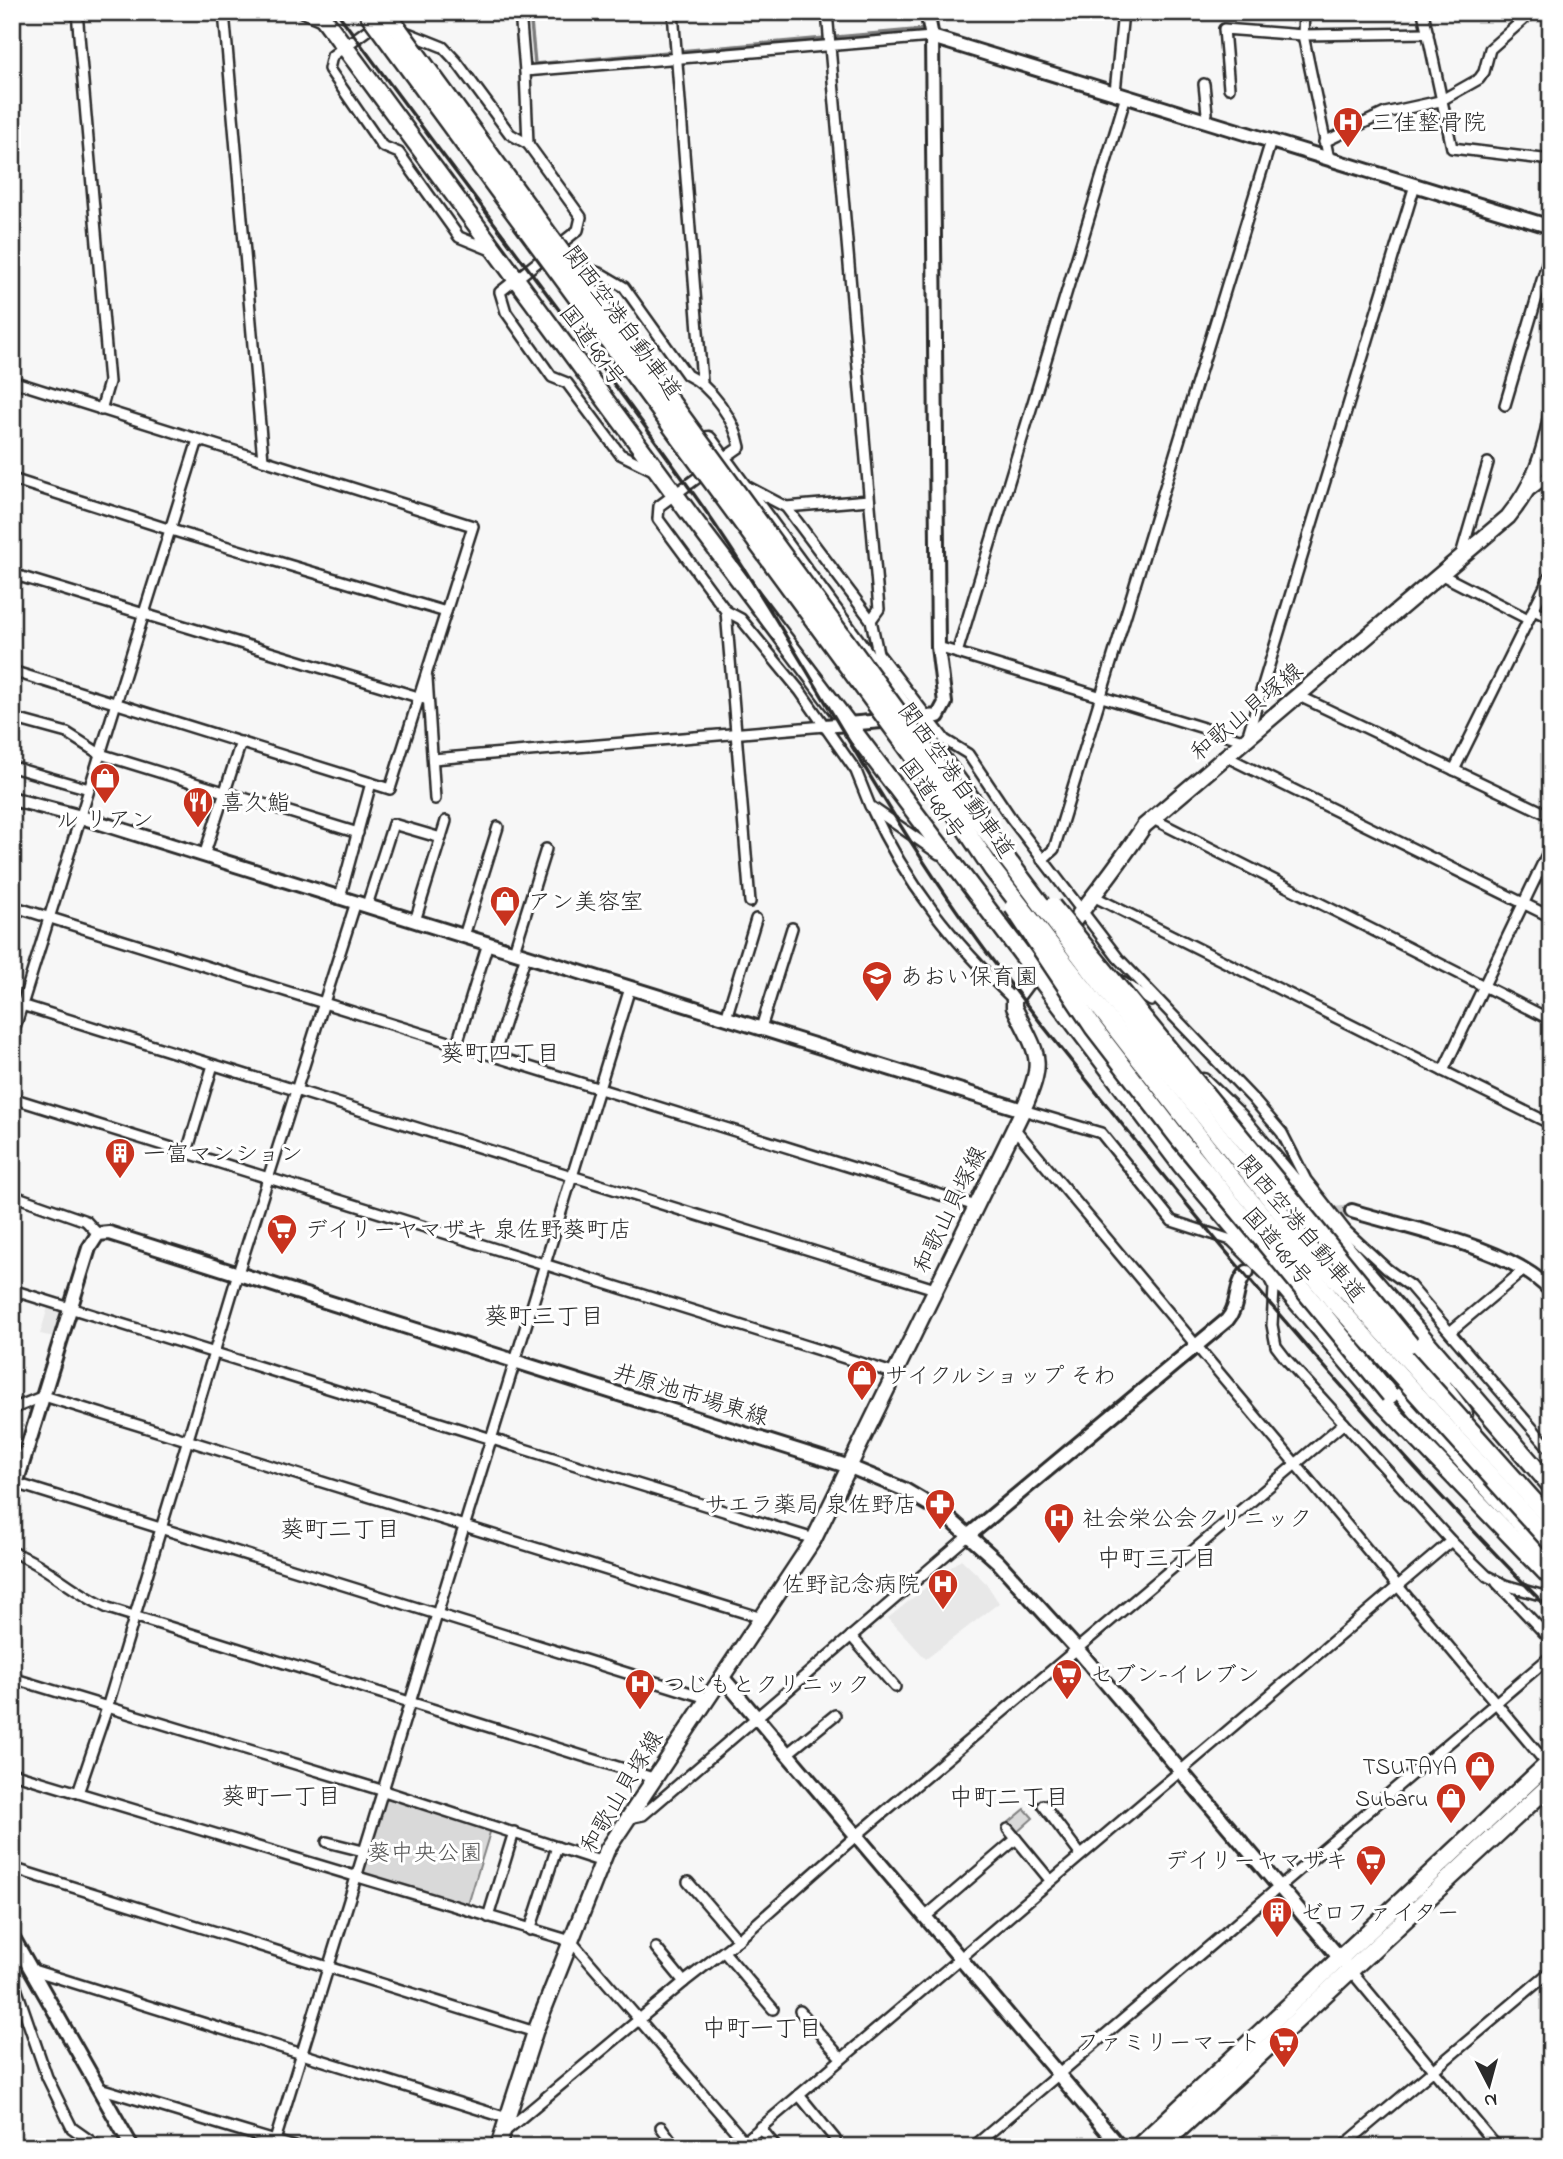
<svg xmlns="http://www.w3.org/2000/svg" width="1563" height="2159" font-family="'Indie Flower','Klee One',sans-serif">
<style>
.built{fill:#e8e8e8}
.green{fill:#d9d9d9;stroke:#828282;stroke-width:2}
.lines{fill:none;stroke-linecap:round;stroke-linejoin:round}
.stream{stroke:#7b7b7b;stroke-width:3.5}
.secondary-tunnel{stroke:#cecece;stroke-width:12;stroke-dasharray:12 6;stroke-linecap:butt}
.street-casing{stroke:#2b2b2b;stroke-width:14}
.secondary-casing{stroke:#2b2b2b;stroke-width:18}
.primary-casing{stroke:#2b2b2b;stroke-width:19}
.highway-casing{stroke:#2b2b2b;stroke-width:21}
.street{stroke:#fff;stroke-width:9}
.secondary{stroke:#fff;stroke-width:12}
.primary{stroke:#fff;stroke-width:14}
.highway{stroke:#fff;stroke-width:16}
.rail{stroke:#2b2b2b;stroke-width:3.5}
.highway-bridge-casing{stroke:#2b2b2b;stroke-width:21;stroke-linecap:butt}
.highway-bridge{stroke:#fff;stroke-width:16}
.labels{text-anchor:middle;stroke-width:6;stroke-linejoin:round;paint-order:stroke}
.poi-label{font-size:23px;fill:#2b2b2b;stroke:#fff;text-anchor:start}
.street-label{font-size:23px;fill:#2b2b2b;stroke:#fff}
.park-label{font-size:23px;fill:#565656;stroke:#fff}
.neighbourhood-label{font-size:24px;fill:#2b2b2b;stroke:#fff}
</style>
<rect width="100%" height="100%" fill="#f7f7f7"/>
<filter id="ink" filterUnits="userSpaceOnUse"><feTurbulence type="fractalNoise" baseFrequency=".0143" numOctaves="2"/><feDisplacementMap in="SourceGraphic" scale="14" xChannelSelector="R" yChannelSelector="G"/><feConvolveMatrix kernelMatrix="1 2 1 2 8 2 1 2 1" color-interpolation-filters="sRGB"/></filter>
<g filter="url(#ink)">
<g class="built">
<path d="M 48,1307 L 64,1312 L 54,1337 L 40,1334 Z"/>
<path d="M 961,1559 L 986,1583 L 999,1603 L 926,1659 L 888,1618 Z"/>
</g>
<g class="green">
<path d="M 384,1795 L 491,1829 L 467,1908 L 359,1874 Z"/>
<path d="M 1025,1809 L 1033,1818 L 1015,1834 L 1007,1824 Z"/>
</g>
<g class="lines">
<path class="stream" d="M 530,12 L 535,64 L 926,29"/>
<path class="secondary-tunnel" d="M 1291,1239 L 1323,1214 L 1352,1211"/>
<g class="street-casing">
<g id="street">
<path d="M 77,12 L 109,382 L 101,410"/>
<path d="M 224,12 L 263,460"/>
<path d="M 302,12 L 321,20"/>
<path d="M 520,12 L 525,71 L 932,37"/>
<path d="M 673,12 L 702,382"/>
<path d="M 827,12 L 879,609 L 871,620"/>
<path d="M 1304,12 L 1303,35 L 1329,159"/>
<path d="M 1423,12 L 1452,148 L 1551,160"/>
<path d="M 377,23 L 332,56 L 329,69 L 382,146 L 399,153 L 459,237 L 491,250"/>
<path d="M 408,33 L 443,47 L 456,61 L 510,134 L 528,144 L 581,217 L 578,230 L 500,292 L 506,312 L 552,377 L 567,383 L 620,454 L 655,471"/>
<path d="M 525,71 L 528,144"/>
<path d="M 1204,84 L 1207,113 L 1205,120"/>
<path d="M 1229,88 L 1224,29 L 1303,35 L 1428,33"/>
<path d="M 1115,92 L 1123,12"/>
<path d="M 1324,142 L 1385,113 L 1440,101 L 1479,79 L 1484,72 L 1490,49 L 1532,12"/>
<path d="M 577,265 L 602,274 L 624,287 L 687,375 C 711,386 735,420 740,447 L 720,461"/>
<path d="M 12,381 L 473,526 L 390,789 L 12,671"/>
<path d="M 1505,405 L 1551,250"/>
<path d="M 708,470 L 659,506 L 658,519 L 726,611 L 750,902"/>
<path d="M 12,479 L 171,530 L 446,612"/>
<path d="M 746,486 L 786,507 L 871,620 L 878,653 L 945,740 L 968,754 L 1011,818 L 1118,958 L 1253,1099 L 1282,1133 L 1306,1180 L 1346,1231 L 1387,1269 L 1410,1286 L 1551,1450"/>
<path d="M 1528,492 L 1551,474"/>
<path d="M 786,507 L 869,500"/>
<path d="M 1461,555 L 1488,463"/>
<path d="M 12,574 L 428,700"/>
<path d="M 1440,574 L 1528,619"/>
<path d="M 1533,610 L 1551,618"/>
<path d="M 726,611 L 741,619 L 800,691 L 856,771 L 870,806 L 939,854"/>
<path d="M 938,647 L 1246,741 L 1415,185"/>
<path d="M 957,653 L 1126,96"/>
<path d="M 427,678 L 435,799"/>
<path d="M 1299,696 L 1551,816"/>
<path d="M 12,718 L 67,733 L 100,754 L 358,833"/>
<path d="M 1227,757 L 1551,917"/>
<path d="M 433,759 L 825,726"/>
<path d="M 12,767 L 89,789"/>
<path d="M 1454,770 L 1551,574"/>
<path d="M 871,807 C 906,884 953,942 1014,1000"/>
<path d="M 1153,819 L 1551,1020"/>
<path d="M 204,856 L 241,742"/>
<path d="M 1042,860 L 1054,849 L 1271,141"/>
<path d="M 340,897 L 371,783"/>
<path d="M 1095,897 L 1443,1071 L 1551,846"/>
<path d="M 367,905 L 393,824 L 441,838"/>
<path d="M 12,906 L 976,1206"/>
<path d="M 415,921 L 446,821"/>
<path d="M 464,936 L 498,827"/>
<path d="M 514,951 L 546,849"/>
<path d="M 1116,978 L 1151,1001"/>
<path d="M 12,1002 L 935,1289"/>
<path d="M 726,1018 L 756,919"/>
<path d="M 761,1028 L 792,928"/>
<path d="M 12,1037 L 198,440"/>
<path d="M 457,1044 L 488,943"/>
<path d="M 494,1056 L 526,955"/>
<path d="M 1443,1071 L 1551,1124"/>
<path d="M 12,1098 L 896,1374"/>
<path d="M 1023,1110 L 1101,1133 L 1172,1221 L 1231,1240 L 1269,1278 L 1274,1288 L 1272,1325 L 1276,1346 L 1286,1359 L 1451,1541 L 1487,1576 L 1505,1585 L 1551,1598"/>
<path d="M 1014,1128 L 1547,1764"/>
<path d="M 187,1152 L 213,1065"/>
<path d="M 12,1195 L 86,1221 L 98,1234"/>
<path d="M 12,1290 L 814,1539"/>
<path d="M 1450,1332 L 1525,1269"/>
<path d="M 12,1409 L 44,1396 L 762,1618"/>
<path d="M 12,1482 L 707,1698"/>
<path d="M 12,1552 C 47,1565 73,1593 108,1608 L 653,1778"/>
<path d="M 1497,1583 L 1551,1640"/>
<path d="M 851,1636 L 895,1687"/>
<path d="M 12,1678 L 381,1790 L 603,1862"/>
<path d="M 787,1754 L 835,1715"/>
<path d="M 12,1773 L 571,1941 L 744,2141"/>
<path d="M 78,1793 L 107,1708 L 238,1273 L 356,902"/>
<path d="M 1043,1805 L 1080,1854"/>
<path d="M 628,1818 L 643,1815 L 969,1535"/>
<path d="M 1008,1829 L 1050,1880"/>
<path d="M 327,1842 L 363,1851"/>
<path d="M 12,1868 L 535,2032"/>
<path d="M 688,1882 L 738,1940"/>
<path d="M 488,1917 L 514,1832"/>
<path d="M 925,1917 L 1016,1839"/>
<path d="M 530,1930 L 557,1847"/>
<path d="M 656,1948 L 684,1982"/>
<path d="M 724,1952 L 773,2009"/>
<path d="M 33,1970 L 507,2118"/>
<path d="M 1351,1971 L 1497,2147"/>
<path d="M 12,1976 L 47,2077 L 67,2118 L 72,2128 L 99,2147"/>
<path d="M 800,2011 L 841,2058"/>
<path d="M 96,2087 L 295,2147"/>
<path d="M 799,2095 L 835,2139"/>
<path d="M 661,2127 L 676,2147"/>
<path d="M 760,2127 L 776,2147"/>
<path d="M 503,2133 L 684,1982 L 738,1940 L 857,1835 L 1344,1423"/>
<path d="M 273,2147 L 630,988"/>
<path d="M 738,2147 L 1451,1541"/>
<path d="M 973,2147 L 1551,1656"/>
<path d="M 1342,2147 L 1551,1971"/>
</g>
</g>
<g class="secondary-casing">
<g id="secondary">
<path d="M 932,37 L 1551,227"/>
<path d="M 825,726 L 938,716 L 945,703 L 938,647 L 932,37 L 927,12"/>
<path d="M 12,799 L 81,817 L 1023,1110"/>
<path d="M 1352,1211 C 1407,1228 1513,1248 1551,1291"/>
<path d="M 12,1497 L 89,1248 L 98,1234 L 109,1233 L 850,1467 L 903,1489 L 942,1512 L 998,1562 L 1077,1649 L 1344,1963"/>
<path d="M 969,1535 L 1227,1320 C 1240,1305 1234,1285 1247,1272"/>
<path d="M 723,1678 L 1120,2147"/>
<path d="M 12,1936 L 132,2147"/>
</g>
</g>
<g class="primary-casing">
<path id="primary" d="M 498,2147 L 535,2032 L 607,1850 L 814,1539 L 1023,1110 C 1046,1058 1038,1056 1014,1007 L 1014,1000 C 1056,941 1104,887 1144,826 L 1508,517 C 1534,485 1544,456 1551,416"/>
</g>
<g class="highway-casing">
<g id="highway">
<path d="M 319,12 L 691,516 L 1181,1165 L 1380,1400 L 1551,1578"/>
<path d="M 708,440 L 978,808"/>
<path d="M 1203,1082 L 1239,1117 L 1313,1205 L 1349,1252 L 1551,1486"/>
<path d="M 1183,1133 L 1220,1174"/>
<path d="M 1327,1305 L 1417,1411 L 1551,1557"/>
<path d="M 1410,1344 L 1443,1377"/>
<path d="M 1431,1370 L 1464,1414"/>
<path d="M 1138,2147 L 1551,1761"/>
<path d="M 1160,2147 L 1551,1784"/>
</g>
</g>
<use href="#street" class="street"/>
<use href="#secondary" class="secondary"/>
<use href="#primary" class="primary"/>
<use href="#highway" class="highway"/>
<path class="rail" d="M 337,12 C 456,175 581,335 698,500 C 797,641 873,796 974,935 C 1019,998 1069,1058 1117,1118 C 1254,1290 1397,1455 1551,1611"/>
<g class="highway-bridge-casing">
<g id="highway-bridge">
<path d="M 367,12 L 950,806 L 992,869 L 1222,1166 L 1334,1302 L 1551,1543"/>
<path d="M 386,12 L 955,790 L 1151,1050 L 1321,1263 L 1551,1520"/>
<path d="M 1052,906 L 1410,1344"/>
<path d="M 1013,907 L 1093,1027 L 1180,1140 L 1390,1395"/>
</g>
</g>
<use href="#highway-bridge" class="highway-bridge"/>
</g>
</g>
<defs>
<g id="hospital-pin" transform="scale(1.575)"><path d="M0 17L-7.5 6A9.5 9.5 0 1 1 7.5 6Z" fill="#c8321e" stroke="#fff"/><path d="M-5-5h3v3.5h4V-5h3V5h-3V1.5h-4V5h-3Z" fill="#fff"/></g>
<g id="shop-pin" transform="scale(1.575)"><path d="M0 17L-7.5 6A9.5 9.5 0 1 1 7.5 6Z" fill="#c8321e" stroke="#fff"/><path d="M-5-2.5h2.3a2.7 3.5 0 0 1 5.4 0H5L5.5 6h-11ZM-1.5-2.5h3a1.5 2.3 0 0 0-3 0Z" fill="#fff"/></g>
<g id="restaurant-pin" transform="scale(1.575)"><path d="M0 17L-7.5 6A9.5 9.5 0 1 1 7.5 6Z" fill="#c8321e" stroke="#fff"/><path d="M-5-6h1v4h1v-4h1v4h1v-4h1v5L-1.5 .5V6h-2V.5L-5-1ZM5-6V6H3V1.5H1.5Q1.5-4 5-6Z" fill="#fff"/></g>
<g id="school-pin" transform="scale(1.575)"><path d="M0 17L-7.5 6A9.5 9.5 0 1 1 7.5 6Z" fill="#c8321e" stroke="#fff"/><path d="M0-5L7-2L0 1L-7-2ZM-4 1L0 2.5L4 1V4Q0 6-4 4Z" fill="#fff"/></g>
<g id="building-pin" transform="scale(1.575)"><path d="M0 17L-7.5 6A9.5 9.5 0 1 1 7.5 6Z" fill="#c8321e" stroke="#fff"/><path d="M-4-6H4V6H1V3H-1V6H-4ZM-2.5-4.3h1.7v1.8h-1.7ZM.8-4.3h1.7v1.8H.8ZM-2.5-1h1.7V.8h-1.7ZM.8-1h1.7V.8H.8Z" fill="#fff"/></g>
<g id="supermarket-pin" transform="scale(1.575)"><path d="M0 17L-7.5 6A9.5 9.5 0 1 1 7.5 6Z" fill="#c8321e" stroke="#fff"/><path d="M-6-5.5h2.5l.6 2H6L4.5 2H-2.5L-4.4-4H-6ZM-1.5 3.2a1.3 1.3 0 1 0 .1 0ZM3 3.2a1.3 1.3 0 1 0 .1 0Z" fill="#fff"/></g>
<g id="pharmacy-pin" transform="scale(1.575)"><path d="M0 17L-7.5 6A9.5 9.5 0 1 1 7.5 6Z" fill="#c8321e" stroke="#fff"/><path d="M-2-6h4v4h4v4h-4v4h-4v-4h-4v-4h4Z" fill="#fff"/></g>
</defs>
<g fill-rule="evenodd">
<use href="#hospital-pin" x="1348" y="122"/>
<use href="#shop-pin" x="105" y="778"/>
<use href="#restaurant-pin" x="198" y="802"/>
<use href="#shop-pin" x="505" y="901"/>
<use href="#school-pin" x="877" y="976"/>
<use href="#building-pin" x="120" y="1153"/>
<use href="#supermarket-pin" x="282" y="1229"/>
<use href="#shop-pin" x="862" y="1375"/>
<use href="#pharmacy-pin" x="940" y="1504"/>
<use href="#hospital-pin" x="1059" y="1518"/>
<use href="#hospital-pin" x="943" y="1584"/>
<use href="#supermarket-pin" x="1067" y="1674"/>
<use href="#hospital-pin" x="640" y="1684"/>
<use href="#shop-pin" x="1480" y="1766"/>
<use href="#shop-pin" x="1451" y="1798"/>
<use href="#supermarket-pin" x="1371" y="1860"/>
<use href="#building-pin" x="1277" y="1912"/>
<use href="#supermarket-pin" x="1284" y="2042"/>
</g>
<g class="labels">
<g class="poi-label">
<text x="1371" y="130">三佳整骨院</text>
<text x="221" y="810">喜久鮨</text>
<text x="105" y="827" text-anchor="middle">ル リアン</text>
<text x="528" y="909">アン美容室</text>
<text x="900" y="984">あおい保育園</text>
<text x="143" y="1161">一富マンション</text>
<text x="305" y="1237">デイリーヤマザキ 泉佐野葵町店</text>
<text x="885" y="1383">サイクルショップ そわ</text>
<text x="917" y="1512" text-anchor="end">サエラ薬局 泉佐野店</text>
<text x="1082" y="1526">社会栄公会クリニック</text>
<text x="920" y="1592" text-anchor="end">佐野記念病院</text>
<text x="1090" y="1682">セブン-イレブン</text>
<text x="663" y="1692">つじもとクリニック</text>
<text x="1457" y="1774" text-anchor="end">TSUTAYA</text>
<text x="1428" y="1806" text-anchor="end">Subaru</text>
<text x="1348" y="1868" text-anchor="end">デイリーヤマザキ</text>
<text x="1300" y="1920">ゼロファイター</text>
<text x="1261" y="2050" text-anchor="end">ファミリーマート</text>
</g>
<g class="street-label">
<text transform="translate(623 322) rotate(54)" y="8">関西空港自動車道</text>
<text transform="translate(593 345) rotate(54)" y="8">国道481号</text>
<text transform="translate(1246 711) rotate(-40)" y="8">和歌山貝塚線</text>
<text transform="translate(957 780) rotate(55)" y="8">関西空港自動車道</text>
<text transform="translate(933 798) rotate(54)" y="8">国道481号</text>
<text transform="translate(949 1209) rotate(-64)" y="8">和歌山貝塚線</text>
<text transform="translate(1302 1228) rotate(50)" y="8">関西空港自動車道</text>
<text transform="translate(1278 1246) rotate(50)" y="8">国道481号</text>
<text transform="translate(691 1394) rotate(17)" y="8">井原池市場東線</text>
<text transform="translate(621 1791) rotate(-59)" y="8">和歌山貝塚線</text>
</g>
<g class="park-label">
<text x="425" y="1860">葵中央公園</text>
</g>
<g class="neighbourhood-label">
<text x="500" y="1061">葵町四丁目</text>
<text x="544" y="1324">葵町三丁目</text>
<text x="340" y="1537">葵町二丁目</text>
<text x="1157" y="1566">中町三丁目</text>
<text x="281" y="1804">葵町一丁目</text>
<text x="1009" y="1805">中町二丁目</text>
<text x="762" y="2036">中町一丁目</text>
</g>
</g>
<rect width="1563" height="2159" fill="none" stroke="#fff" stroke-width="42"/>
<rect x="21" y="21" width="1521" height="2117" fill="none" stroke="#2b2b2b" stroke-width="2.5" filter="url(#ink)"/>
<g transform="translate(1489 2085) rotate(174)" stroke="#ffffff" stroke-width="5" paint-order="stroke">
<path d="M0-5L12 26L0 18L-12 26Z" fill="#2b2b2b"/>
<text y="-10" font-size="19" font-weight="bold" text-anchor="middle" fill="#2b2b2b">N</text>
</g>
</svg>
